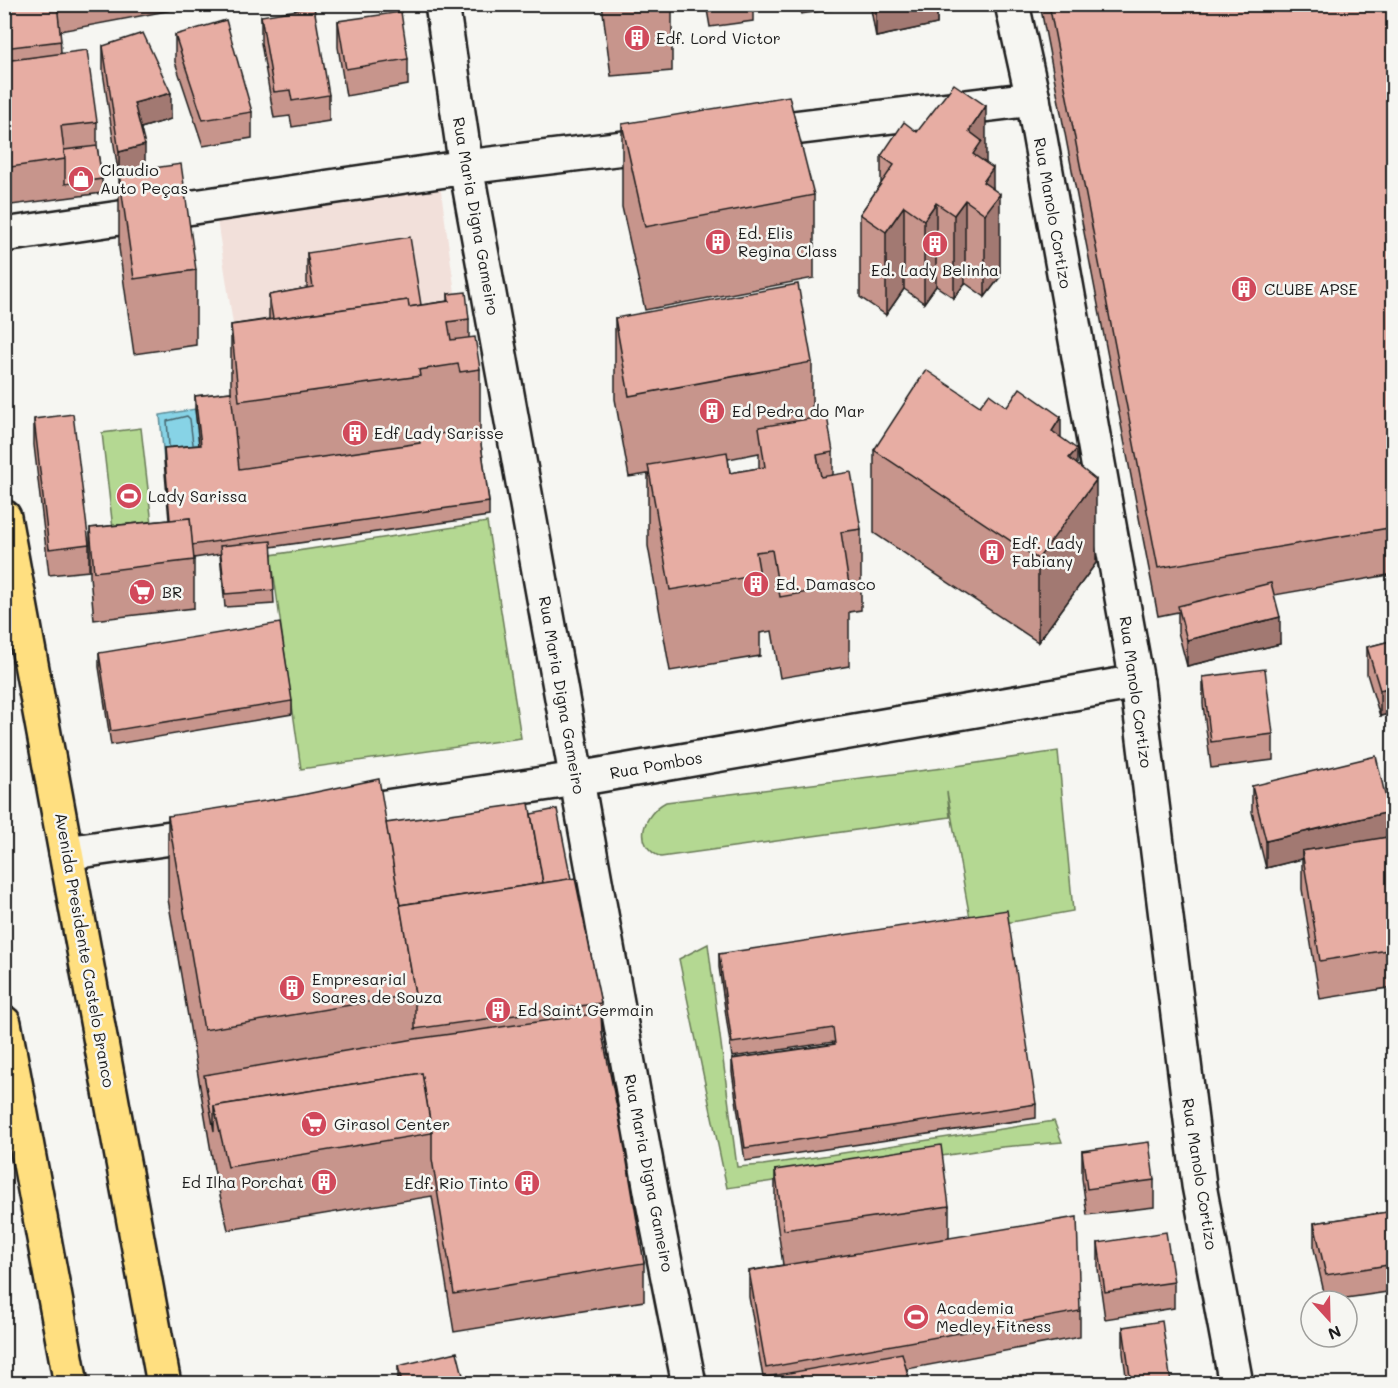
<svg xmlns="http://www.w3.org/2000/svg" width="1398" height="1388" font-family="Mali,sans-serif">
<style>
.built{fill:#f2e0da}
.green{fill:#b4d892;stroke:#687a57;stroke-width:1.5}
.water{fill:#87d3e6;stroke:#5c8a95;stroke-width:1.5}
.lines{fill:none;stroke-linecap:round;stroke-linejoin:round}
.shore{stroke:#47656d;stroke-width:1.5}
.minor-casing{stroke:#1c1c1c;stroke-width:38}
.primary-casing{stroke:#1c1c1c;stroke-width:38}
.minor{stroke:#f6f6f2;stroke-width:33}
.primary{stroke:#ffdf80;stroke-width:33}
.wall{fill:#c7958c;stroke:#1c1c1c;stroke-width:1.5;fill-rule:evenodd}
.shaded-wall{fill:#a27972;stroke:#1c1c1c;stroke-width:1.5}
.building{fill:#e7ada3;stroke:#1c1c1c;stroke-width:1.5}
.labels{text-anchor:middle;stroke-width:5;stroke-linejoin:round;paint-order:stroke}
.poi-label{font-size:16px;fill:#1c1c1c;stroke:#f6f6f2;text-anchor:start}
.street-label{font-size:16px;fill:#1c1c1c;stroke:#f6f6f2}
</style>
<rect width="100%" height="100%" fill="#f6f6f2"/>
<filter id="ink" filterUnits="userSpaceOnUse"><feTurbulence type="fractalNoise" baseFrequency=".0167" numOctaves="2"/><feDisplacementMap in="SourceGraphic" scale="12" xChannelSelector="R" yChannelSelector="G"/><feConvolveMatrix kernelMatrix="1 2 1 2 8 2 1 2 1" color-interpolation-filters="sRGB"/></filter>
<g filter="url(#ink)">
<path class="built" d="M 440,184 L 465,365 L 245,402 L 217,220 Z"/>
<g class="green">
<path d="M 141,428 L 156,559 L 117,564 L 102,433 Z"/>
<path d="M 487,522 L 521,738 L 301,769 L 271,555 Z"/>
<path d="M 1058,751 L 1073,911 L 972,929 L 947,792 L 950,817 L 661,857 C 632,845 643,814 666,802 L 943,768 Z"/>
<path d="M 708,944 L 737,1167 L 763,1165 L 1054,1121 L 1062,1142 L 1002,1147 L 727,1188 L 679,959 Z"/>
</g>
<path class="water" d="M 195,409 L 201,458 L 164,461 L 160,415 Z"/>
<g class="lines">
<path class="shore" d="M 169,446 L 167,421 L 187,416 L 190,419 L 193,444"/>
<g class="minor-casing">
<g id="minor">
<path d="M 442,4 L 466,167 L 654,1207 L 689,1384"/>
<path d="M 1012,4 L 1033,99 L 1137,682 L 1199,1185 L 1236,1384"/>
<path d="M 752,133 L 1033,99"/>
<path d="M 4,235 L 466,167 L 665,143"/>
<path d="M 338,814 L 577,779 L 1137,682"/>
<path d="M 66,853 L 213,832"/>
</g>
</g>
<g class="primary-casing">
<g id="primary">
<path d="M 4,517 L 164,1384"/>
<path d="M 4,1023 L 71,1384"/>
</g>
</g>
<use href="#minor" class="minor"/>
<use href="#primary" class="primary"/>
</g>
<g class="wall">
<path d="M 4,4 L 204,4 L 60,31 L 61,53 L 97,122 L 97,146 L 102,179 L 102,193 L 4,206 Z"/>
<path d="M 602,4 L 672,4 L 672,71 L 611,76 Z"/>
<path d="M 706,4 L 753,4 L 753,21 L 710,27 Z"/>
<path d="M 800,4 L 850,4 L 850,7 L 801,14 Z"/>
<path d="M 870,4 L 937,4 L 937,24 L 876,37 Z"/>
<path d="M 1040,4 L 1394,4 L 1394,574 L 1274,595 L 1280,644 L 1187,666 L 1178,632 L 1178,612 L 1158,616 Z"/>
<path d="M 261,16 L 329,95 L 329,121 L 292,127 L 290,116 L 274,118 L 261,43 Z"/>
<path d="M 338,21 L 408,59 L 408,85 L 346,96 L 338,47 Z"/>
<path d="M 175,35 L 252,112 L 252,138 L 203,146 L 175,62 Z"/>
<path d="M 103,46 L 171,119 L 141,128 L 145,169 L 196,270 L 196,345 L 134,354 L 119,248 L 119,178 L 103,72 Z"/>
<path d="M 622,124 L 814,195 L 814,278 L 645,310 L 622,207 Z"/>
<path d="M 917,132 L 986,163 L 993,188 L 1000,277 L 985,297 L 965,283 L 954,298 L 936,286 L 924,303 L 904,289 L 886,315 L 860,297 L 860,214 L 881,184 L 881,156 Z"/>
<path d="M 307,253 L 421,305 L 448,301 L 448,294 L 469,319 L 469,338 L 480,369 L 480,437 L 489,502 L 489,516 L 271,547 L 274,604 L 225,607 L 220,554 L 194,558 L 194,608 L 94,620 L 90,576 L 90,528 L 169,520 L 164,461 L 164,448 L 199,445 L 195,409 L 195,396 L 231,392 L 231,325 L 269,319 L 269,295 L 307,288 Z"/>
<path d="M 615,318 L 812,362 L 812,418 L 833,452 L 833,475 L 861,529 L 861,610 L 849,612 L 849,666 L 780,678 L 772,631 L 760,633 L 760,656 L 670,671 L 648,546 L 648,474 L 629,477 L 615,399 ZM 759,453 L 759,468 L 730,473 L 728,459 Z"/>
<path d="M 980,406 L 1007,407 L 1061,438 L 1077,464 L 1096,563 L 1038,642 L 874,533 L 874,450 Z"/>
<path d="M 34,419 L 89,544 L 89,571 L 49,575 L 34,445 Z"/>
<path d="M 1394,640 L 1394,713 L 1380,716 L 1367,674 L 1367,647 Z"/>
<path d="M 99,653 L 292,701 L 292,714 L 111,745 L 99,667 Z"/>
<path d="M 1203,677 L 1273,734 L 1273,760 L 1211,768 L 1203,704 Z"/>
<path d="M 1252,786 L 1389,837 L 1394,836 L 1394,987 L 1320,999 L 1302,889 L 1302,859 L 1266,868 L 1252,812 Z"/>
<path d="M 531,814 L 571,879 L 601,1003 L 602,1034 L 644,1263 L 644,1301 L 454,1332 L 432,1196 L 228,1230 L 214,1169 L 168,899 L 168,816 L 386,823 Z"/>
<path d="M 719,954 L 1036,1104 L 1036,1118 L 745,1161 L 732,1072 L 732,1059 L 833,1044 L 833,1042 L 732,1057 L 719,967 Z"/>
<path d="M 1082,1151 L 1154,1180 L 1154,1207 L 1087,1215 L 1082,1178 Z"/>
<path d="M 775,1170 L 949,1206 L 949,1238 L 1080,1311 L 1080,1337 L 907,1369 L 910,1383 L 764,1383 L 749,1297 L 749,1271 L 783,1265 L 775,1208 Z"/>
<path d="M 1394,1211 L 1394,1291 L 1326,1301 L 1314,1249 L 1314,1223 Z"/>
<path d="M 1098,1243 L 1174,1282 L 1174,1308 L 1105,1319 L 1098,1269 Z"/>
<path d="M 1123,1327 L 1171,1383 L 1127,1383 L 1123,1353 Z"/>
<path d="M 398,1366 L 465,1383 L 398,1380 Z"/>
</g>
<g class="shaded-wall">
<path d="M 876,4 L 937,4 L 937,24 L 876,37 Z"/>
<path d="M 171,93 L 171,119 L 134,130 L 134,103 Z"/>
<path d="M 986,106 L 986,177 L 993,168 L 993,203 L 1000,194 L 1000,277 L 985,297 L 985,214 L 969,131 Z"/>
<path d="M 145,145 L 145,172 L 119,173 L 119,178 L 119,152 Z"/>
<path d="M 965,200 L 965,283 L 954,298 L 954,215 Z"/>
<path d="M 936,203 L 936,286 L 924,303 L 924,220 Z"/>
<path d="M 904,206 L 904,289 L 886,315 L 886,232 Z"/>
<path d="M 1061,417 L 1061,500 L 1052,431 Z"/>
<path d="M 1077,449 L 1077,506 L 1096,480 L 1096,563 L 1038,642 L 1038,559 L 1069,458 Z"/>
<path d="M 1280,617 L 1280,644 L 1187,666 L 1187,640 Z"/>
<path d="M 1394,686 L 1394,713 L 1380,716 L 1380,690 Z"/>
<path d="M 1389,812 L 1389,838 L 1302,851 L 1302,859 L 1266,868 L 1266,841 Z"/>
</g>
<g class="building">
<path d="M 4,4 L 57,4 L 61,41 L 4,48 Z"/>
<path d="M 1049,4 L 1394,4 L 1394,527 L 1158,568 Z"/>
<path d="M 314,7 L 329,95 L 292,101 L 290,90 L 274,92 L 261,16 Z"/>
<path d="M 401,12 L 408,59 L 346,69 L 338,21 Z"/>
<path d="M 226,20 L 252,112 L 203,120 L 175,35 Z"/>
<path d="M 143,33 L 171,93 L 134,103 L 145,145 L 119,152 L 103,46 Z"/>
<path d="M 87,50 L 97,122 L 61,126 L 65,159 L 4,168 L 4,61 Z"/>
<path d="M 954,84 L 986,106 L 969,131 L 982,141 L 973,154 L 993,168 L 983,182 L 1000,194 L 985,214 L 965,200 L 954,215 L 936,203 L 924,220 L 904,206 L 886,232 L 860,214 L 894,165 L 881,156 L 904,122 L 917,132 Z"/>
<path d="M 789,96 L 814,195 L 645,227 L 622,124 Z"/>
<path d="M 97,146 L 102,179 L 65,184 L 65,159 L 64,150 Z"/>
<path d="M 181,164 L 196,270 L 134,279 L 119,173 Z"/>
<path d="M 410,237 L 421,305 L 409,307 L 408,300 L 273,319 L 269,295 L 313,287 L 307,253 Z"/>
<path d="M 798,284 L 812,362 L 629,396 L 615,318 Z"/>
<path d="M 466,292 L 469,319 L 448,322 L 451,340 L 475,337 L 480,369 L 460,372 L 458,364 L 419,370 L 420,376 L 239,401 L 231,325 L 408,300 L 409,307 L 449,301 L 448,294 Z"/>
<path d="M 926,370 L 980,406 L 989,394 L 1007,407 L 1020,388 L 1061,417 L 1052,431 L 1077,449 L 1069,458 L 1096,480 L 1038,559 L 874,450 Z"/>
<path d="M 231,392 L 239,469 L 420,443 L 420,437 L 458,431 L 460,440 L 480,437 L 489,502 L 192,545 L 190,518 L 170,520 L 164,448 L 201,445 L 195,396 Z"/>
<path d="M 73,414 L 89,544 L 49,549 L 34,419 Z"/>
<path d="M 827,416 L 833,452 L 817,455 L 821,477 L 851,472 L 861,529 L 841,532 L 849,585 L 780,597 L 772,550 L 756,552 L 760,575 L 670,590 L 648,465 L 727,452 L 730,473 L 765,467 L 759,427 Z"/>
<path d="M 190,518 L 194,560 L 94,572 L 90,528 Z"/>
<path d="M 271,541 L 274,590 L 225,594 L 220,546 Z"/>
<path d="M 1271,583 L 1280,617 L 1187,640 L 1178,606 Z"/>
<path d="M 280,623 L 292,701 L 111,731 L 99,653 Z"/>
<path d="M 1394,640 L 1394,686 L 1380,690 L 1367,647 Z"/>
<path d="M 1265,669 L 1273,734 L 1211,742 L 1203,677 Z"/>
<path d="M 1376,756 L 1389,812 L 1266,841 L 1252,786 Z"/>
<path d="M 379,779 L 415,994 L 204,1030 L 168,816 L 297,796 Z"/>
<path d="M 529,803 L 543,883 L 400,905 L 386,823 Z"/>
<path d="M 557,809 L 571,879 L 543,883 L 531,814 Z"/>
<path d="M 1394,836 L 1394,949 L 1320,961 L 1302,851 Z"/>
<path d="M 575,878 L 601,1003 L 415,1029 L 415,994 L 400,905 Z"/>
<path d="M 1007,910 L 1036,1104 L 745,1148 L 732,1059 L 835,1044 L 833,1028 L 732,1043 L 719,954 Z"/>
<path d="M 601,1013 L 602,1034 L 622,1132 L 644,1263 L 454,1294 L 432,1159 L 432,1133 L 422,1073 L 214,1106 L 214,1131 L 204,1075 L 415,1039 Z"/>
<path d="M 422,1073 L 432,1133 L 228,1167 L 214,1106 Z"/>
<path d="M 1149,1142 L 1154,1180 L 1087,1189 L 1082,1151 Z"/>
<path d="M 941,1145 L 949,1206 L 784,1230 L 775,1170 Z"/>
<path d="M 1394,1211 L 1394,1264 L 1326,1275 L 1314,1223 Z"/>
<path d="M 1077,1217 L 1080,1311 L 766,1368 L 749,1271 Z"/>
<path d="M 1166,1232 L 1174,1282 L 1105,1292 L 1098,1243 Z"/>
<path d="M 1162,1321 L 1171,1383 L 1131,1383 L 1123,1327 Z"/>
<path d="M 457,1352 L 465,1383 L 383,1383 L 401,1379 L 398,1366 Z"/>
<path d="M 902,1353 L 910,1383 L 768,1383 L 766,1377 Z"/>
</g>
</g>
<defs>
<g id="building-disc" transform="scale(1.35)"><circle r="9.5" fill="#d1495b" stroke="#f6f6f2"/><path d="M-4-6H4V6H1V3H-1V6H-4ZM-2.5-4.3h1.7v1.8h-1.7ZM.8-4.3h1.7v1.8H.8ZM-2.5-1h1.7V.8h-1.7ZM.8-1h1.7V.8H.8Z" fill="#fff"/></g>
<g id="shop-disc" transform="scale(1.35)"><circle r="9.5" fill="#d1495b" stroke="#f6f6f2"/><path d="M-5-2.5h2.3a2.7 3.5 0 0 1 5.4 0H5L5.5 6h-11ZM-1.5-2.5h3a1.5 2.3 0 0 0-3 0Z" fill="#fff"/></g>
<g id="stadium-disc" transform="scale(1.35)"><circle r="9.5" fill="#d1495b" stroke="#f6f6f2"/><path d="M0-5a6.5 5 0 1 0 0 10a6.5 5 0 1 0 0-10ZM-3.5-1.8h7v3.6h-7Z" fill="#fff"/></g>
<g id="supermarket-disc" transform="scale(1.35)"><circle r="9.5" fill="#d1495b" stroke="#f6f6f2"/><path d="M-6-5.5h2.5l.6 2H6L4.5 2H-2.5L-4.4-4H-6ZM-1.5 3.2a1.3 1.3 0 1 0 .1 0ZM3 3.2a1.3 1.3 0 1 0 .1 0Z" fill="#fff"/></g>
</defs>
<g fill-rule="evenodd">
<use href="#building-disc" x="637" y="38"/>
<use href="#shop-disc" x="81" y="179"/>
<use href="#building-disc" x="718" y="242"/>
<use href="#building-disc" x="935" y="244"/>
<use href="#building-disc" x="1244" y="289"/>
<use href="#building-disc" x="712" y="411"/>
<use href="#building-disc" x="355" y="433"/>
<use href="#stadium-disc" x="129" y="496"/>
<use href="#building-disc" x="992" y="552"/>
<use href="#building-disc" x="756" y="584"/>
<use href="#supermarket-disc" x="142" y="592"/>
<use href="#building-disc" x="292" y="988"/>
<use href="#building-disc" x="498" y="1010"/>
<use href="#supermarket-disc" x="314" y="1124"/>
<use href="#building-disc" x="324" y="1182"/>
<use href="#building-disc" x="527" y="1183"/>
<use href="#stadium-disc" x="916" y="1317"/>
</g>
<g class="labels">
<g class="poi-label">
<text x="656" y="44">Edf. Lord Victor</text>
<text x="100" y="176">Claudio<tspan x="100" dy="18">Auto Peças</tspan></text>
<text x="738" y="239">Ed. Elis<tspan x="738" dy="18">Regina Class</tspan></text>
<text x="935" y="276" text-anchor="middle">Ed. Lady Belinha</text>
<text x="1264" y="295">CLUBE APSE</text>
<text x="732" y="417">Ed Pedra do Mar</text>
<text x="374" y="439">Edf Lady Sarisse</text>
<text x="148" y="502">Lady Sarissa</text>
<text x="1012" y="549">Edf. Lady<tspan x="1012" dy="18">Fabiany</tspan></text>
<text x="776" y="590">Ed. Damasco</text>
<text x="162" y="598">BR</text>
<text x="312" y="985">Empresarial<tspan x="312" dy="18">Soares de Souza</tspan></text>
<text x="518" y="1016">Ed Saint Germain</text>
<text x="334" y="1130">Girasol Center</text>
<text x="304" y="1188" text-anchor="end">Ed Ilha Porchat</text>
<text x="508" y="1189" text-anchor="end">Edf. Rio Tinto</text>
<text x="936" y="1314">Academia<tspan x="936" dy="18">Medley Fitness</tspan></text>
</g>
<g class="street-label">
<text transform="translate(1053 213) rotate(80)" y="6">Rua Manolo Cortizo</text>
<text transform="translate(476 216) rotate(80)" y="6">Rua Maria Digna Gameiro</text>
<text transform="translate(1136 692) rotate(82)" y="6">Rua Manolo Cortizo</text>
<text transform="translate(562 695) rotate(80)" y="6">Rua Maria Digna Gameiro</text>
<text transform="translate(656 765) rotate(-10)" y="6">Rua Pombos</text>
<text transform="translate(85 950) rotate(80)" y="6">Avenida Presidente Castelo Branco</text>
<text transform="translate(649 1173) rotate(79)" y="6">Rua Maria Digna Gameiro</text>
<text transform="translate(1200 1174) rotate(81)" y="6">Rua Manolo Cortizo</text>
</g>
</g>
<rect width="1398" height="1388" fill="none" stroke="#f6f6f2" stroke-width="24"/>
<rect x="12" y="12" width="1374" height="1364" fill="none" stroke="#1c1c1c" stroke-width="2" filter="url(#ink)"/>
<g transform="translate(1329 1319) rotate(158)"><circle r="28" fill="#f6f6f2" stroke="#9f9f9c" stroke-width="1.5"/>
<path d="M0-4.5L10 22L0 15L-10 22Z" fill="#d1495b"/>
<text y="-9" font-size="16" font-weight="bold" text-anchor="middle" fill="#1c1c1c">N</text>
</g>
</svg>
